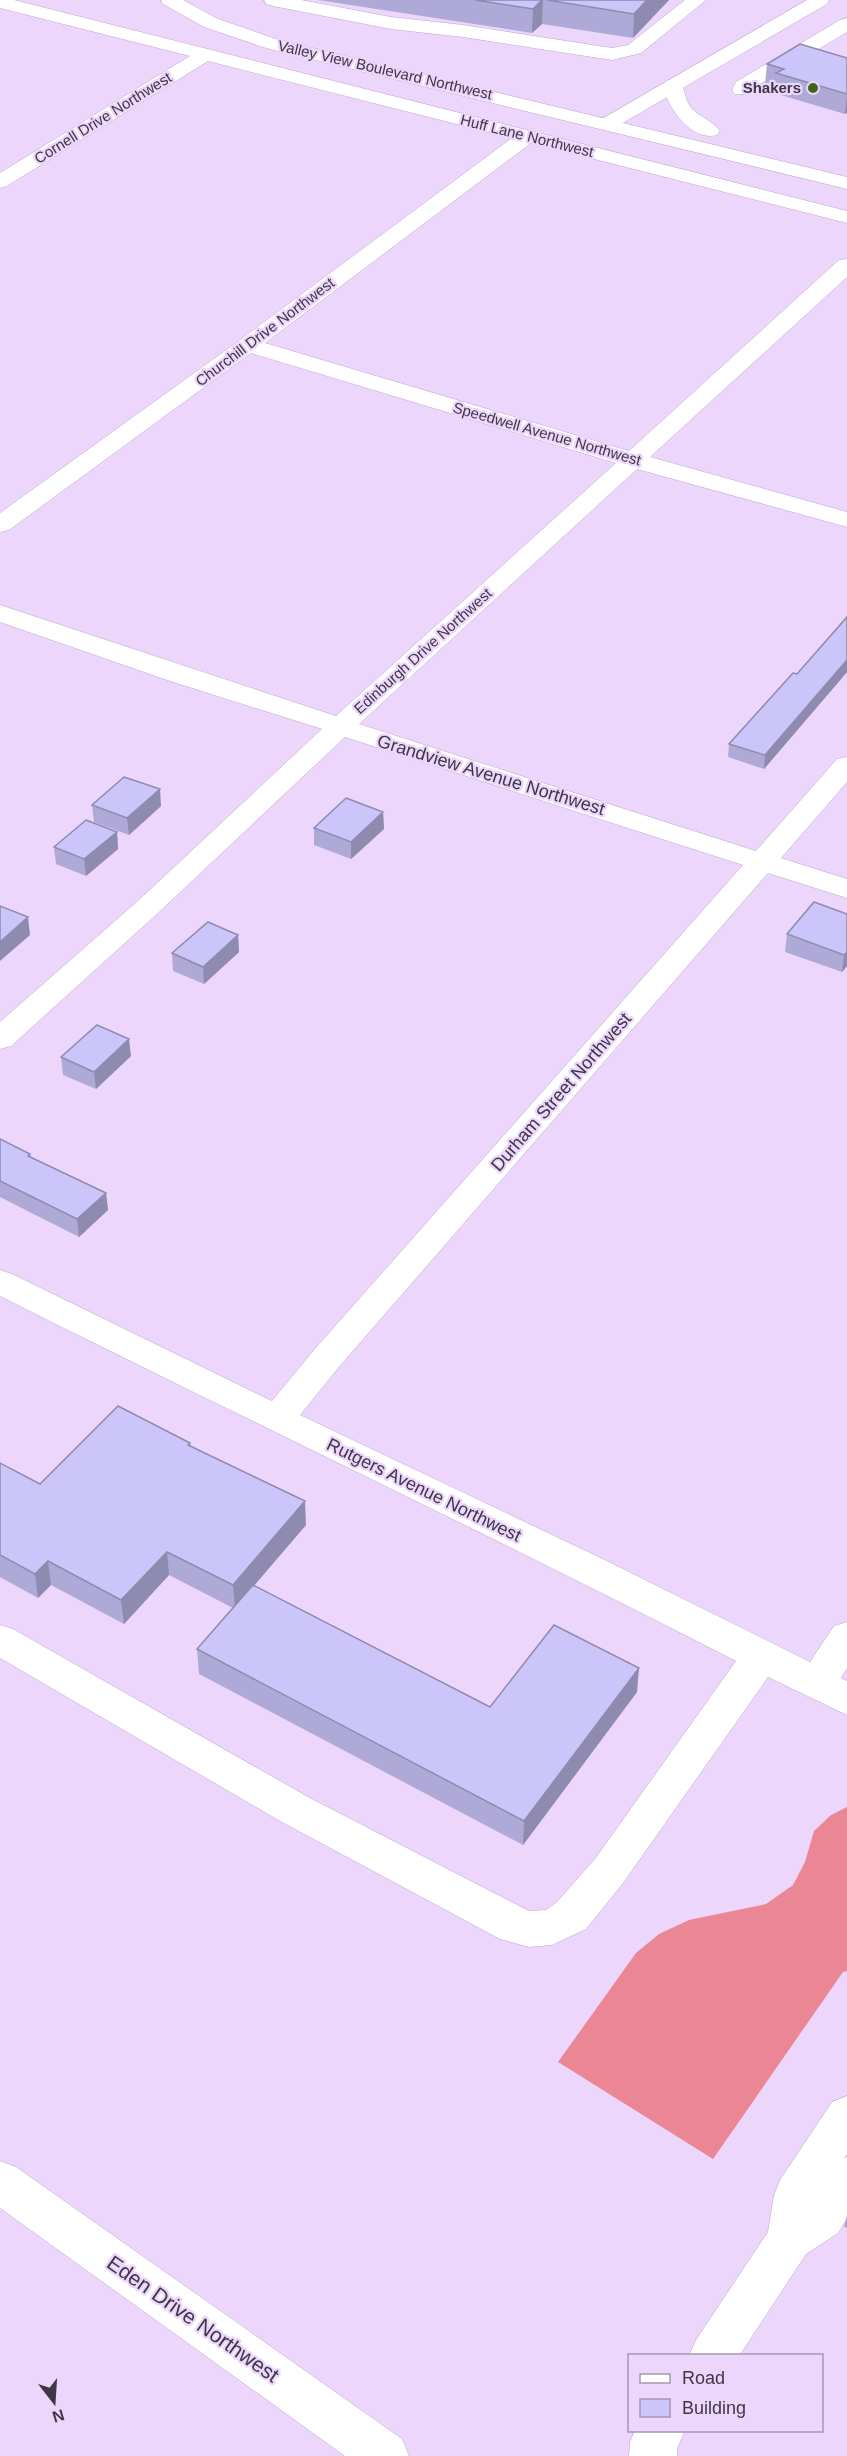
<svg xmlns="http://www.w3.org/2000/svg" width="847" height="2456" font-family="Arial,sans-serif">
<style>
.forest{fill:#eb8795}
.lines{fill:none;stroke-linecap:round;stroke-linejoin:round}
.minor-casing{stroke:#bca7cb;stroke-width:1}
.major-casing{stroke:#bca7cb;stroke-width:1}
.minor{fill:#fff;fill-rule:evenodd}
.major{fill:#fff;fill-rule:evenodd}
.wall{fill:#afa9d7}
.shaded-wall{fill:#8f8aaf}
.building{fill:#ccc5fa;stroke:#8f8aaf;stroke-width:1.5}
.poi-dot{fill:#41631a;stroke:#ecd6fc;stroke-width:2}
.labels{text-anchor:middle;stroke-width:4.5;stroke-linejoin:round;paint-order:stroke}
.far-street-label{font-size:15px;fill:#3f3745;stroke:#ecd6fc}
.far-poi-label{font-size:15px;font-weight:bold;fill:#3f3745;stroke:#ecd6fc;text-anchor:end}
.street-label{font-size:18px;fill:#3f3745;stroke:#ecd6fc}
.near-street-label{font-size:21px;fill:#3f3745;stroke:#ecd6fc}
</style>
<rect width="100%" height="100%" fill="#ecd6fc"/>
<path class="forest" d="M 847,1807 L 847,1971 L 843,1972 L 713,2159 L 558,2062 L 636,1953 L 659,1934 L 689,1920 L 766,1904 L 793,1885 L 805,1862 L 814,1831 L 831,1815 Z"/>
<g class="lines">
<g class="minor-casing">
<g id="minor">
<path d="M 0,0 L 14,0 L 847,211 L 847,223 L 531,143 L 265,343 L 629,451 L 839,260 L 847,259 L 847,277 L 650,457 L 847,512 L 847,527 L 637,469 L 359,724 L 756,851 L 837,759 L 847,757 L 847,782 L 781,858 L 847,879 L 847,898 L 768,873 L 338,1368 L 300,1415 L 607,1561 L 810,1662 L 834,1626 L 847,1622 L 847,1668 L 841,1678 L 847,1681 L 847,1715 L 768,1677 L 623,1883 L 586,1929 L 552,1945 L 529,1947 L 500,1939 L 280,1821 L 0,1658 L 0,1625 L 13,1629 L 308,1797 L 529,1911 L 546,1910 L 556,1903 L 595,1859 L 736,1661 C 493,1536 245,1419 0,1296 L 0,1270 L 12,1274 L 272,1401 L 314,1350 L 743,865 L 345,737 L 159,912 L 11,1046 L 0,1049 L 0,1022 L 139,900 L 322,729 L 170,681 L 0,622 L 0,605 L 336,716 L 616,463 L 251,353 L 9,530 L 0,532 L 0,513 L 240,340 L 512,138 L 208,61 L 7,186 L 0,188 L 0,173 L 190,56 L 0,8 Z"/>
<path d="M 264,0 L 301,0 L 391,17 L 463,25 L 612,48 L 628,45 L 685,0 L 706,0 L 641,53 L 612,60 L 463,37 L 391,29 L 273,6 L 266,4 Z"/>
<path d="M 807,0 L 829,0 L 827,4 L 614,128 L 600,128 L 597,124 L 600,120 Z"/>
<path d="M 847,18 L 847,32 L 752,89 L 749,94 L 735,94 L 732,90 L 736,82 L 840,20 Z"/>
<path d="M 847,2096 L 847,2154 L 844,2158 L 847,2157 L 847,2218 L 838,2233 L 806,2254 L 739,2356 L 689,2356 L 696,2340 L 768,2232 L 774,2195 L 780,2180 L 832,2102 Z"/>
<path d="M 0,2161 L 16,2167 L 402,2439 L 409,2456 L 345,2456 L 0,2208 Z"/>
<path d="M 635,2430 L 685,2430 L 677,2449 L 677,2456 L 629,2456 L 630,2442 Z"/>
</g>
</g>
<g class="major-casing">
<g id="major">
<path d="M 161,0 L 183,0 L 218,19 L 279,40 L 847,177 L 847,189 L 266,48 L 204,27 L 163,4 Z"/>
<path d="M 673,79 L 680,81 C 686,90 684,100 692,109 C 700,117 713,121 720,131 L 717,135 C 691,142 667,107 663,85 L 666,81 Z"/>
</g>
</g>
<use href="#minor" class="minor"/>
<use href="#major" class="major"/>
</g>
<g class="wall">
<path d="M 318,0 L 669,0 L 633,38 L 542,24 L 532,33 Z"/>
<path d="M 847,58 L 847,113 L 845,114 L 774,93 L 775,87 L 765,84 L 767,64 Z"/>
<path d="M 847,617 L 847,672 L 764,769 L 728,757 L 729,744 L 797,674 Z"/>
<path d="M 92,805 L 161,806 L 129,835 L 94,822 Z"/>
<path d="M 383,812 L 384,829 L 351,859 L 314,845 L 314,828 Z"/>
<path d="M 117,832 L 118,849 L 86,876 L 56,864 L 54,847 Z"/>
<path d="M 847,914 L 847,966 L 842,972 L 785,952 L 787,934 Z"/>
<path d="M 238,935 L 239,952 L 204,984 L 173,971 L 172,953 Z"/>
<path d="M 131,1056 L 96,1089 L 63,1075 L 61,1057 Z"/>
<path d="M 0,1139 L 30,1154 L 31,1157 L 106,1193 L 108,1210 L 79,1237 L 0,1197 Z"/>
<path d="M 190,1443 L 191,1446 L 306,1525 L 254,1585 L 490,1707 L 637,1692 L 523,1845 L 199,1674 L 197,1649 L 233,1608 L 169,1575 L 124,1624 L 51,1585 L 38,1598 L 0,1577 L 0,1463 L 40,1484 Z"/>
<path d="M 847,2215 L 847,2228 L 844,2227 Z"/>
</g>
<g class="shaded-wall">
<path d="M 542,0 L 543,0 L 542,24 L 532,33 L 533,9 Z"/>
<path d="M 647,0 L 669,0 L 633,38 L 634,14 Z"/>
<path d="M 847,94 L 847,113 L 845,114 Z"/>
<path d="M 847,660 L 847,672 L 764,769 L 765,755 Z"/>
<path d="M 160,789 L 161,806 L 129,835 L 127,818 Z"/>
<path d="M 383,812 L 384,829 L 351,859 L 351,842 Z"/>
<path d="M 117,832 L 118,849 L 86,876 L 84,859 Z"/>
<path d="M 28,917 L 30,935 L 0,961 L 0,942 Z"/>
<path d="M 238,935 L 239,952 L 204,984 L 203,967 Z"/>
<path d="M 847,952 L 847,966 L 842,972 L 844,955 Z"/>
<path d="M 129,1039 L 131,1056 L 96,1089 L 94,1072 Z"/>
<path d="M 106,1193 L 108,1210 L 79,1237 L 77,1219 Z"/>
<path d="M 305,1501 L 306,1525 L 235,1608 L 233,1585 Z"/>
<path d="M 167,1552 L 169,1575 L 124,1624 L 121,1600 Z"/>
<path d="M 48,1561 L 51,1585 L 38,1598 L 35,1574 Z"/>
<path d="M 639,1668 L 637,1692 L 523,1845 L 524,1821 Z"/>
</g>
<g class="building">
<path d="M 475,0 L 542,0 L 533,9 Z"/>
<path d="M 547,0 L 647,0 L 634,14 Z"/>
<path d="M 800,44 L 847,58 L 847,94 L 776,73 L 784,69 L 767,64 Z"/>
<path d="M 847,617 L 847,660 L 765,755 L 729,744 L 793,673 L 797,674 Z"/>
<path d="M 124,777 L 160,789 L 127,818 L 92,805 Z"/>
<path d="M 346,798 L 383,812 L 351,842 L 314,828 Z"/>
<path d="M 86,820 L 117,832 L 84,859 L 54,847 Z"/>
<path d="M 814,902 L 847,914 L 847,952 L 844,955 L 787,934 Z"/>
<path d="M 0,906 L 28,917 L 0,942 Z"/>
<path d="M 208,922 L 238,935 L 203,967 L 172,953 Z"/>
<path d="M 97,1025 L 129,1039 L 94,1072 L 61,1057 Z"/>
<path d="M 0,1139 L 30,1154 L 28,1156 L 106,1193 L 77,1219 L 0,1181 Z"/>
<path d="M 118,1406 L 190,1443 L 188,1445 L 305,1501 L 233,1585 L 167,1552 L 121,1600 L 48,1561 L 35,1574 L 0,1555 L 0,1463 L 40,1484 Z"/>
<path d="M 253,1585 L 490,1707 L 554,1625 L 639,1668 L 524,1821 L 197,1649 Z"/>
</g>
<circle class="poi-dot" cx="813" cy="88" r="6"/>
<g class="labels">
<g class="far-street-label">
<text transform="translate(385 70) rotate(13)" y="5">Valley View Boulevard Northwest</text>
<text transform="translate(103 118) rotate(-32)" y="5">Cornell Drive Northwest</text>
<text transform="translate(527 136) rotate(14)" y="5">Huff Lane Northwest</text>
<text transform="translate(265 332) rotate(-37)" y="5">Churchill Drive Northwest</text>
<text transform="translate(547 434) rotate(16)" y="5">Speedwell Avenue Northwest</text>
<text transform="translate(423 651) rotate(-42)" y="5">Edinburgh Drive Northwest</text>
</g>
<g class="far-poi-label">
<text x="801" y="93">Shakers</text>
</g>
<g class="street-label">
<text transform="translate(491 775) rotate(17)" y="6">Grandview Avenue Northwest</text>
<text transform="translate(561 1092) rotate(-49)" y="6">Durham Street Northwest</text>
<text transform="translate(424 1490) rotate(26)" y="6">Rutgers Avenue Northwest</text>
</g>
<g class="near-street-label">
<text transform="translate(193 2319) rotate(35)" y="7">Eden Drive Northwest</text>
</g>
</g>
<rect x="628" y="2354" width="195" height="78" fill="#ecd6fc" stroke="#a796b3" stroke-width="1.5"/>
<rect x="640" y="2374" width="30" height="9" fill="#ffffff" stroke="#a796b3" stroke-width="1.5"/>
<text x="682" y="2384" font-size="18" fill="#3f3745">Road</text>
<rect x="640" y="2399" width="30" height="18" fill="#ccc5fa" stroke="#a796b3" stroke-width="1.5"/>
<text x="682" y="2414" font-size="18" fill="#3f3745">Building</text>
<g transform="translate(54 2402) rotate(163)" stroke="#ecd6fc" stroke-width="4.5" paint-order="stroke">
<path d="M0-4.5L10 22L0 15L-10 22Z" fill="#3f3745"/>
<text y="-9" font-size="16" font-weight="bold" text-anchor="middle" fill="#3f3745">N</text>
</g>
</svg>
